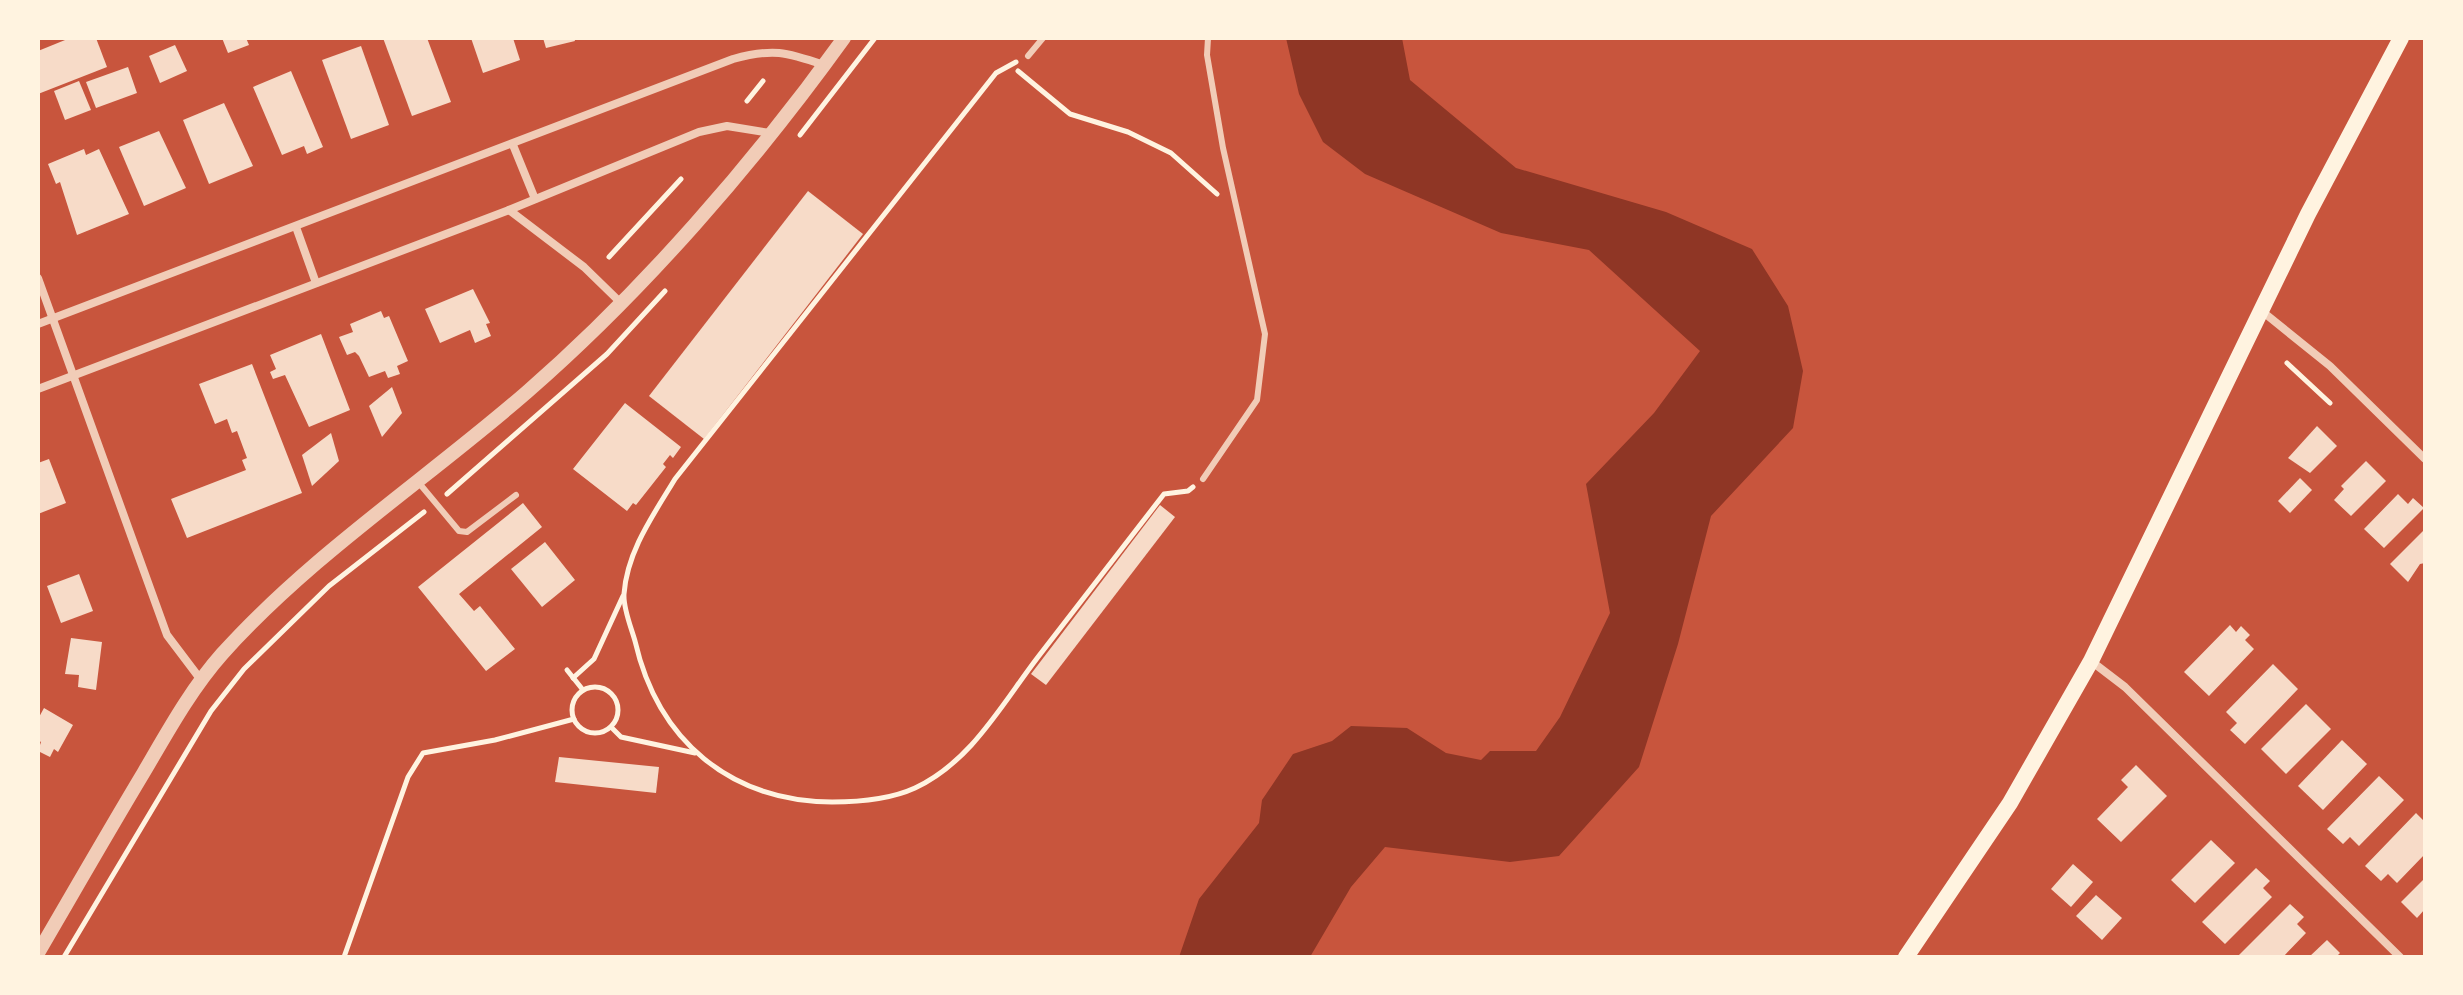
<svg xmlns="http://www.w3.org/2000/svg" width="2463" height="995" font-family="'DejaVu Sans',sans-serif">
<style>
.water{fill:#8f3625}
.building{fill:#f7dbc8}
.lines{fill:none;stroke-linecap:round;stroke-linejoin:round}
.path{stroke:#fff3e0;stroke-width:5}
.service{stroke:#f1ccb7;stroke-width:6}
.minor{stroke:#f1ccb7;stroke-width:8}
.tertiary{stroke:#f1ccb7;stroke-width:14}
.secondary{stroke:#fff3e0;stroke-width:16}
</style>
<rect width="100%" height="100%" fill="#c8553d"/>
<path class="water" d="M 1286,38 L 1402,38 L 1410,80 L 1516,168 L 1666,212 L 1752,249 L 1788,306 L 1803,371 L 1793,428 L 1711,516 L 1678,644 L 1639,767 L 1559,856 L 1510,862 L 1385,847 L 1351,887 L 1310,957 L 1179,957 L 1199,899 L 1259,823 L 1262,800 L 1293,754 L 1332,741 L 1351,726 L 1407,728 L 1446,753 L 1481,760 L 1490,751 L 1536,751 L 1560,717 L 1610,613 L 1586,484 L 1654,413 L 1700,351 L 1589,250 L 1501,233 L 1365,174 L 1323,142 L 1299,94 Z"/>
<g class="building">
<path d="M 70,38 L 96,38 L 107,67 L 38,94 L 38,51 Z"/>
<path d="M 222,38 L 246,38 L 249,45 L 228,53 Z"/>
<path d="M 383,38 L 427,38 L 451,102 L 412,116 Z"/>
<path d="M 471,38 L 513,38 L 520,60 L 483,73 Z"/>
<path d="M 543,38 L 574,38 L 575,41 L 546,48 Z"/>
<path d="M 175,45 L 187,71 L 160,83 L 149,56 Z"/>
<path d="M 361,46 L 389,125 L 351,139 L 322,60 Z"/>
<path d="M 128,67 L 137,93 L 96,108 L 86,82 Z"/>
<path d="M 291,71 L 323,147 L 307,154 L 304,146 L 282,155 L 253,87 Z"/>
<path d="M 79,81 L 91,110 L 65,120 L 54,91 Z"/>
<path d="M 224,103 L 253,166 L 209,184 L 183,120 Z"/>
<path d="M 159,131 L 186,188 L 144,206 L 119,147 Z"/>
<path d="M 84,149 L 86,155 L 99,149 L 129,214 L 77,235 L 60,182 L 56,184 L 48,164 Z"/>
<path d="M 808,191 L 863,234 L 704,439 L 649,396 Z"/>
<path d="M 473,289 L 490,323 L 486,324 L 491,336 L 475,343 L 470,330 L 440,343 L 425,309 Z"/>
<path d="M 381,311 L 384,318 L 389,316 L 408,361 L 397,366 L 400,374 L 388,378 L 385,371 L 369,377 L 359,356 L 355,352 L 347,355 L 339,337 L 353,332 L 350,324 Z"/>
<path d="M 321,334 L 350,410 L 309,427 L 285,375 L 273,379 L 270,372 L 276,369 L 270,355 Z"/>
<path d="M 252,364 L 302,493 L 187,538 L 171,499 L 246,470 L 242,460 L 247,458 L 237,431 L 232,433 L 227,419 L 215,424 L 199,384 Z"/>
<path d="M 392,387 L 402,413 L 382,437 L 369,406 Z"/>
<path d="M 625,403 L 681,447 L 673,458 L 670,455 L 663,464 L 666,467 L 636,505 L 633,503 L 627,511 L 573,469 Z"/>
<path d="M 2317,426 L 2337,446 L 2310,473 L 2288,458 Z"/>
<path d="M 331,433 L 339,461 L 312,486 L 302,455 Z"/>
<path d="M 49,459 L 66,503 L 38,514 L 38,463 Z"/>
<path d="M 2366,461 L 2386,481 L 2351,516 L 2334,500 L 2344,489 L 2341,486 Z"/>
<path d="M 2300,478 L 2312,490 L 2290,513 L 2278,501 Z"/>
<path d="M 2398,494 L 2408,504 L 2413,498 L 2424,508 L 2384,548 L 2364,529 Z"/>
<path d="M 523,503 L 542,527 L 459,594 L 474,611 L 480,606 L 515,649 L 486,671 L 418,587 Z"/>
<path d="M 1160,505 L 1175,517 L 1046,685 L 1031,674 Z"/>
<path d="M 2425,529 L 2425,563 L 2420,564 L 2408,582 L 2390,564 Z"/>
<path d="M 545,542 L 575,580 L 542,607 L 511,569 Z"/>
<path d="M 79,574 L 93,611 L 61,623 L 47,586 Z"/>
<path d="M 2230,625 L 2236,632 L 2241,626 L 2250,635 L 2245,640 L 2254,649 L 2209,696 L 2184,672 Z"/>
<path d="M 71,638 L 102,642 L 96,690 L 78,687 L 79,675 L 65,674 Z"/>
<path d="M 2273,664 L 2298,689 L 2245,744 L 2230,730 L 2237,723 L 2226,712 Z"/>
<path d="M 2306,704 L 2331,729 L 2286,774 L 2261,749 Z"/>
<path d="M 44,708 L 73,725 L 58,752 L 54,749 L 50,757 L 38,751 L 41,742 L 38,740 L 38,719 Z"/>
<path d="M 2342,740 L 2367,764 L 2323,810 L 2298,786 Z"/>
<path d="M 559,757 L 659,767 L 656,793 L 555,782 Z"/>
<path d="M 2136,765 L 2167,796 L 2121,842 L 2097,819 L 2128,787 L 2121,780 Z"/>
<path d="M 2379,776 L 2404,800 L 2359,846 L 2350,837 L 2343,844 L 2327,829 Z"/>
<path d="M 2416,813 L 2425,822 L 2425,854 L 2397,883 L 2388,874 L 2381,881 L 2365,866 Z"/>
<path d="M 2211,840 L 2235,863 L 2195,903 L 2171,880 Z"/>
<path d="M 2073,864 L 2093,882 L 2071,907 L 2051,889 Z"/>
<path d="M 2256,868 L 2270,881 L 2263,888 L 2272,897 L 2225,944 L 2202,922 Z"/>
<path d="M 2425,878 L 2425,909 L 2417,918 L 2401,902 Z"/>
<path d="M 2096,895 L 2122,918 L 2102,940 L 2076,916 Z"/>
<path d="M 2290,904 L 2304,917 L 2297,924 L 2306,933 L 2283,957 L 2237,957 Z"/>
<path d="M 2327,940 L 2340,953 L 2336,957 L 2309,957 Z"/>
</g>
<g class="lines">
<g class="path">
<path d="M 1016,62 L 996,73 L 675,479 C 654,514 627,551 624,594 C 623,608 631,627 635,641 C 658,741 730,801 832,802 C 859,802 891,799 915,788 C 971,762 1002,704 1038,657 C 1080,603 1122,548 1164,494 L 1188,491 L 1193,487"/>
<path d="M 1018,71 L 1070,114 L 1128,132 L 1171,153 L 1217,194"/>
<path d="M 747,101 L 763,81"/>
<path d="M 800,135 L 875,38"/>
<path d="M 609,257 L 681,179"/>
<path d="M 2287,363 L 2330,403"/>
<path d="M 447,494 L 607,354 L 665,291"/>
<path d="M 567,670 L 583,690"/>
<path d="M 573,678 L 594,659 L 623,596"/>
<circle cx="595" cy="710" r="23"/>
<path d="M 611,727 L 621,737 L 695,753"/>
<path d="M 64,957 L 211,711 L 244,669 L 329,586 L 424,512"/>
<path d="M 344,957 L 408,777 L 423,753 L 495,740 L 574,719"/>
</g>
<g class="service">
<path d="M 1028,56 L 1043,38"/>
<path d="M 1203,479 L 1257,400 L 1265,334 L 1223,148 L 1207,55 L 1208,38"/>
<path d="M 419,483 L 459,531 L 467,532 L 516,495"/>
</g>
<g class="minor">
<path d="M 513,145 L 535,199"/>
<path d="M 509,210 L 584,267 L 622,304"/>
<path d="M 296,227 L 316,283"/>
<path d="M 38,278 L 167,635 L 201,680"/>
<path d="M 2263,312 L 2330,366 L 2425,459"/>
<path d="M 38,324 L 733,59 C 773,48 786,52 824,65"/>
<path d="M 38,389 L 509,210 L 699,132 L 727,126 L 770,133"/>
<path d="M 2091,661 L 2125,687 L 2400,957"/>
</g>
<path class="tertiary" d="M 38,953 C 73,893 108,832 144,772 C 168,731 191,689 222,654 C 311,555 427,479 527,392 C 643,291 754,163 844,38"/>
<path class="secondary" d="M 1906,957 L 2010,803 L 2091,661 L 2308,214 L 2401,38"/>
</g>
<rect width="2463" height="995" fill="none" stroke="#fff3e0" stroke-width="80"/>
</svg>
